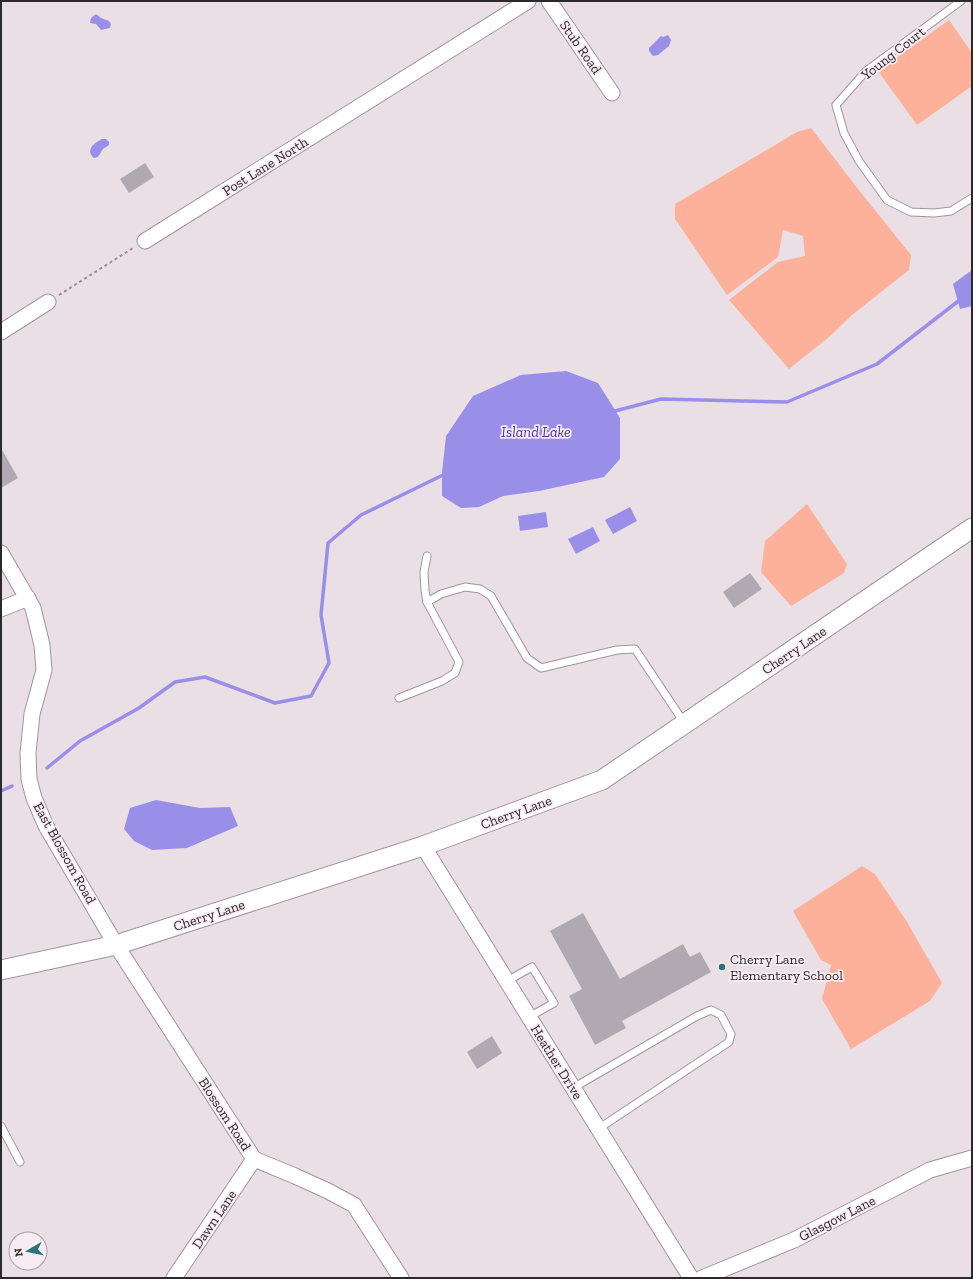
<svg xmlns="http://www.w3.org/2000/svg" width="973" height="1279" font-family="'Zilla Slab',serif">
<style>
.green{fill:#fdb09a}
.water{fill:#998fe9}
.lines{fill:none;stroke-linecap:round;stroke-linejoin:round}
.stream{stroke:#998fe9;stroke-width:3.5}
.building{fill:#b0a9b2}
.service-casing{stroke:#9f959b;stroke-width:9}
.minor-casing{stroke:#9f959b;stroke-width:17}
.tertiary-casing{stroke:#9f959b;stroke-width:21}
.path{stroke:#978f93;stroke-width:2;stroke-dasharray:3 3;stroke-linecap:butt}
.service{stroke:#fff;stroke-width:7}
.minor{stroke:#fff;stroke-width:15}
.tertiary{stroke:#fff;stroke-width:19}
.poi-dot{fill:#2a737b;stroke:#f8ecf3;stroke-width:1.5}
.labels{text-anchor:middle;stroke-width:3.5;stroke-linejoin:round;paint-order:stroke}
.street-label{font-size:14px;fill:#2d292b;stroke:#f8ecf3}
.poi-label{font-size:14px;fill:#2d292b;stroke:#f8ecf3;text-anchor:start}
.water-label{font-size:15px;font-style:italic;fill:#4d369d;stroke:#f8ecf3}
</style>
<rect width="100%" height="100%" fill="#eadfe5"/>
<g class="green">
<path d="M 949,20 L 972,53 L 972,86 L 917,125 L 878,71 Z"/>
<path d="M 811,128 L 858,189 L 911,255 L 909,270 L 852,315 L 829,337 L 789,369 L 729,300 L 778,262 L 805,256 L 803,236 L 783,230 L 778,257 L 727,295 L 675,219 L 675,204 L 797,132 Z"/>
<path d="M 807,504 L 847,564 L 844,573 L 791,606 L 761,572 L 765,541 Z"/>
<path d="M 862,866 L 875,874 L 907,922 L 942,983 L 930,1001 L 851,1049 L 822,999 L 831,965 L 821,960 L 793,911 Z"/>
</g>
<g class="water">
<path d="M 96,14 L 101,18 L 109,21 L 111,24 L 110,28 L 101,30 L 96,24 L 90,23 L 91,18 Z"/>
<path d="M 668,35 L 671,40 L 669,46 L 658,55 L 653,56 L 649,51 L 649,48 L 661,36 L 663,37 Z"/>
<path d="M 102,139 L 106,139 L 109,142 L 109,145 L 103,149 L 98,157 L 94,158 C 85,150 94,143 102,139 Z"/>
<path d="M 972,270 L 972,306 L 960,309 L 953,284 Z"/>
<path d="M 566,371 L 598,383 L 620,418 L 620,459 L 604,477 L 539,491 L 503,496 L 479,507 L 461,508 L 442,496 L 442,472 L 446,436 L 473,396 L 521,375 Z"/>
<path d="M 630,507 L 637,521 L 613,534 L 605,520 Z"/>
<path d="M 546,512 L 548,527 L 520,531 L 518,516 Z"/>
<path d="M 593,527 L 600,541 L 576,554 L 568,539 Z"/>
<path d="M 156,800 L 200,808 L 230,807 L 238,826 L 187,848 L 152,850 L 134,841 L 124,829 L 130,808 Z"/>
</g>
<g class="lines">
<g class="stream">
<path d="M 611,412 L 661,399 L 787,402 L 877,364 L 961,299"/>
<path d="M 47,768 L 80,741 L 139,708 L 175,682 L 205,677 L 275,703 L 311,696 L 329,663 L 321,615 L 328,543 L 361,515 L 445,474"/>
<path d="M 1,791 L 12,786"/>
</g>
</g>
<g class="building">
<path d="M 145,163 L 154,177 L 129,193 L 120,179 Z"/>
<path d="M 1,448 L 18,478 L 1,488 Z"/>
<path d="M 750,573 L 762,589 L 734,608 L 723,592 Z"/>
<path d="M 583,913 L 620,979 L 683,944 L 690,957 L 700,952 L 711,972 L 622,1021 L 626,1028 L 595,1045 L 569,996 L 582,989 L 550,931 Z"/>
<path d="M 492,1036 L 502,1053 L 477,1069 L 467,1052 Z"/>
</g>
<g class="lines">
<g class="service-casing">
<g id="service">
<path d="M 961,1 L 866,71 L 836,105 L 844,133 L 859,161 L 887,200 L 911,212 L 934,213 L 951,211 L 972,198"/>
<path d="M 427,602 L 441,594 L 465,587 L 480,589 L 491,596 L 527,658 L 541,668 L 617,650 L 635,649 L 685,724"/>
<path d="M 399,698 L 442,681 L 455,673 L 459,662 L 427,602 L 425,590 L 424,572 L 427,556"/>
<path d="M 507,981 L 532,967 L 554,1003 L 529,1017"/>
<path d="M 573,1088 L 697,1016 L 711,1010 L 721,1015 L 731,1034 L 729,1042 L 598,1129"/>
<path d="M 1,1126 L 20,1162"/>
</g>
</g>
<g class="minor-casing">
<g id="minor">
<path d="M 549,1 L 612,93"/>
<path d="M 145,241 L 528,1"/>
<path d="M 1,332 L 48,302"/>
<path d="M 1,553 L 33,608 L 42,645 L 44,670 L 32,714 L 28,753 L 29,779 L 34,798 L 46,826 L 116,945 L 254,1159 L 295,1176 L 328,1191 L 354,1205 L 401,1278"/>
<path d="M 1,609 L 28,598"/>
<path d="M 423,846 L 691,1278"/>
<path d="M 174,1278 L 254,1159"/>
<path d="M 702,1278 L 794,1240 L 930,1170 L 972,1158"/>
</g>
</g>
<g class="tertiary-casing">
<path id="tertiary" d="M 1,970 L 116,945 L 423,846 L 602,780 L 972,528"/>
</g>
<path class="path" d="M 59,295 L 133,248"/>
<use href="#service" class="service"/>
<use href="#minor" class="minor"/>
<use href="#tertiary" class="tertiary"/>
</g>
<circle class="poi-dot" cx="722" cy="967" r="4"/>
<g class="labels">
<g class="street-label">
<text transform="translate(581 47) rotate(55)" y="5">Stub Road</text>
<text transform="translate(893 53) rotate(-38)" y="5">Young Court</text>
<text transform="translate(265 166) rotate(-32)" y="5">Post Lane North</text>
<text transform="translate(794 650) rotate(-34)" y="5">Cherry Lane</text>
<text transform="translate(516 812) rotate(-20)" y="5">Cherry Lane</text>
<text transform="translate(65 853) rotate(61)" y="5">East Blossom Road</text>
<text transform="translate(209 915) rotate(-18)" y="5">Cherry Lane</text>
<text transform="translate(557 1062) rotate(58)" y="5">Heather Drive</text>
<text transform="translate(225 1114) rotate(57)" y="5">Blossom Road</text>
<text transform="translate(837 1218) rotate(-27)" y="5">Glasgow Lane</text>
<text transform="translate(214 1219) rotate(-56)" y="5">Dawn Lane</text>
</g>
<g class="poi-label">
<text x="730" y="964">Cherry Lane<tspan x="730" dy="16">Elementary School</tspan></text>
</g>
<g class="water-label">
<text x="536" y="437">Island Lake</text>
</g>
</g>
<rect width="973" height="1279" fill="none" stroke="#2d292b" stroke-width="4"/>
<g transform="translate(28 1251) rotate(261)"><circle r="19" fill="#f8ecf3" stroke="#a79ea3"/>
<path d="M0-3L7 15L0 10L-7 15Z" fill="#2a737b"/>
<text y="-6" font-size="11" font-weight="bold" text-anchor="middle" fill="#2d292b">N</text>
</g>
</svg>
